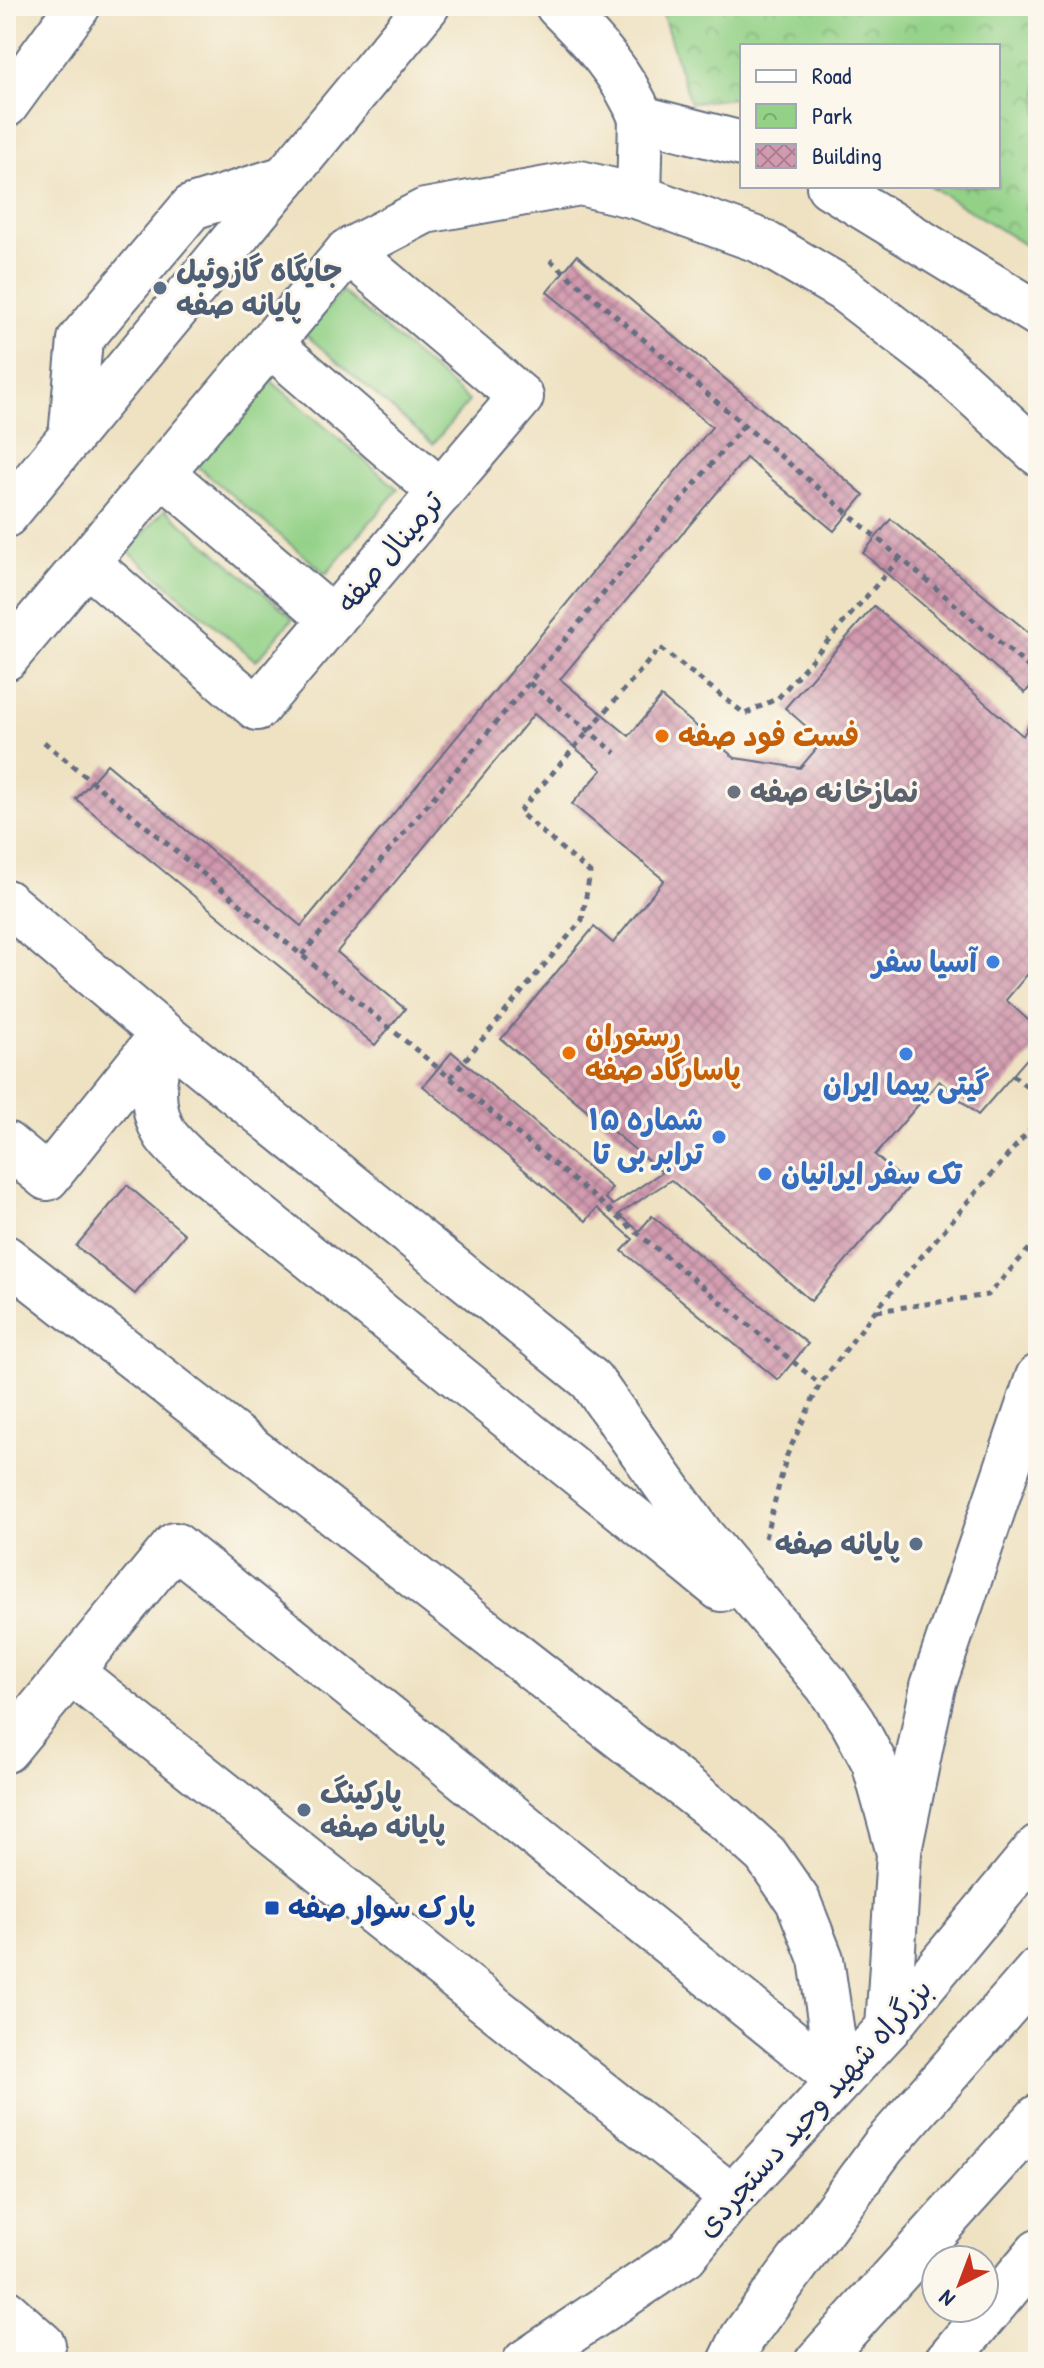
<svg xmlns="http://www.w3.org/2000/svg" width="1044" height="2368" font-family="'Patrick Hand','Playpen Sans Arabic',sans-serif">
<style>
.grass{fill:#93d187;stroke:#578072;stroke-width:2}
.park{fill:url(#park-crowns);stroke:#578072;stroke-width:2}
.building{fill:url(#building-cross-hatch)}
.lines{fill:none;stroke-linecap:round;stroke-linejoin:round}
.minor-casing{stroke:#656e81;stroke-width:48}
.major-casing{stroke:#656e81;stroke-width:48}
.highway-casing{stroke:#656e81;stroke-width:48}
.path{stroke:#656e81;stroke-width:5;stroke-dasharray:6 6;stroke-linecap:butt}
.minor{stroke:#fff;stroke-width:44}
.major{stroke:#fff;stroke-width:44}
.highway{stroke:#fff;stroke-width:44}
.service-dot{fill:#5c6f8a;stroke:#fbf7ec;stroke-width:3}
.food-dot{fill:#e8710a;stroke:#fbf7ec;stroke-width:3}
.worship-dot{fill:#6b7280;stroke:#fbf7ec;stroke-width:3}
.shop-dot{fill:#3f7fe0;stroke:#fbf7ec;stroke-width:3}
.transit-dot{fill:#1a4fb4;stroke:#fbf7ec;stroke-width:3}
.labels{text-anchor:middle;stroke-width:6;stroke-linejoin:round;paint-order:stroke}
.service-label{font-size:30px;font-weight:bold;fill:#4e5e75;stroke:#fbf7ec;text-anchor:start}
.street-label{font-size:30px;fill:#1b2f5e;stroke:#fbf7ec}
.food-label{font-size:30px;font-weight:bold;fill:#c56008;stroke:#fbf7ec;text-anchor:start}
.worship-label{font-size:30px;font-weight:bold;fill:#5b616d;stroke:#fbf7ec;text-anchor:start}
.shop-label{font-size:30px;font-weight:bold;fill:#366cbe;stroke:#fbf7ec;text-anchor:end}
.transit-label{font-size:30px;font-weight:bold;fill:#164399;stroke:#fbf7ec;text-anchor:start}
</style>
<defs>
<pattern id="park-crowns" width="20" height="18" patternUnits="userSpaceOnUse" patternTransform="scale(2)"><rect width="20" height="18" fill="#93d187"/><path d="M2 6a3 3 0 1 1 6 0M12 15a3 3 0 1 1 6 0" fill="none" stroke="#77aa72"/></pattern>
<pattern id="building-cross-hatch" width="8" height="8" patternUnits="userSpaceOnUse" patternTransform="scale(2)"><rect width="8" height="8" fill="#d29aae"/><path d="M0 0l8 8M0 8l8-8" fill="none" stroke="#aa7e91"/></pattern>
</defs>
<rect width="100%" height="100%" fill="#fbf7ec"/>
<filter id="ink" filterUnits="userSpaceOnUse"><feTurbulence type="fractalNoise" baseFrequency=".0125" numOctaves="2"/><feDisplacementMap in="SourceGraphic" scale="16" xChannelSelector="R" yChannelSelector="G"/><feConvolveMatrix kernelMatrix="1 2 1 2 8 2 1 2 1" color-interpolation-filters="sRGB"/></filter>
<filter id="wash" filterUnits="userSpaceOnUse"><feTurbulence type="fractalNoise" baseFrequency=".006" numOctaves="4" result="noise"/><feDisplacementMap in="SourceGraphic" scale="32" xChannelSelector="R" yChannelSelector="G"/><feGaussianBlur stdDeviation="1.8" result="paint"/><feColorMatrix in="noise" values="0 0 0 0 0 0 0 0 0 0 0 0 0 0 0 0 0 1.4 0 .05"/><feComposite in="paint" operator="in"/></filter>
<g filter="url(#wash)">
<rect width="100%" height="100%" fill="#efe2c2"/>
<g class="grass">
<path d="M 342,291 L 469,401 L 433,444 L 305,334 Z"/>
<path d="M 270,380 L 398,489 L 326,574 L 197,466 Z"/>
<path d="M 165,509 L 293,618 L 256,661 L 128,551 Z"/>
</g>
<path class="park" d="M 657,6 L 1038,6 L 1038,253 L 930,186 L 998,186 L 998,46 L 742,46 L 742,97 L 690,103 L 662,12 Z"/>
<g id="blocks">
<g class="building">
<path d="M 577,255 L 864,495 L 834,531 L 746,458 L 560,679 L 629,736 L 661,697 L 735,758 L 800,768 L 823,741 L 785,708 L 874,606 L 1023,736 L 1038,707 L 1038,738 L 1034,747 L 1038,751 L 1038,962 L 1006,1000 L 1038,1029 L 1038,1046 L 978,1115 L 939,1081 L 875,1155 L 910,1186 L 811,1301 L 671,1180 L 619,1214 L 639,1231 L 652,1216 L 808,1344 L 778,1380 L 622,1251 L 633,1239 L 597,1208 L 586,1221 L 423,1086 L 452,1052 L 612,1188 L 605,1198 L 613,1205 L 662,1172 L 501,1039 L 594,927 L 613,943 L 664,880 L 572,804 L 602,770 L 534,714 L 337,952 L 405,1009 L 375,1045 L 76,799 L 107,764 L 301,926 L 712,427 L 547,292 Z"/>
<path d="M 891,519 L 1038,640 L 1038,677 L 1025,693 L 863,553 Z"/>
<path d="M 127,1185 L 185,1234 L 135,1294 L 76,1246 Z"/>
</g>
</g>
</g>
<g filter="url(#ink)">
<use href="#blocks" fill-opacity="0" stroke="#656e81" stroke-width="2"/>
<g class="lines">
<g class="minor-casing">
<g id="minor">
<path d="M 558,6 C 591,39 624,74 641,118 L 742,144"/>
<path d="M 6,105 L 78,6"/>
<path d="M 829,186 L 1038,314"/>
<path d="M 639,197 L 641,118"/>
<path d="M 270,344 L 441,492"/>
<path d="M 71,437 L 80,340 L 192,207 L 285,178"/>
<path d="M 162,473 L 333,619"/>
<path d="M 6,515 L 427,6"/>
<path d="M 87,563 L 257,708 L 521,397 L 348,251"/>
<path d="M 6,658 L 348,251 L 425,211 L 580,183 L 639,197 L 761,241 L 843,289 L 942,365 L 1038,453"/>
<path d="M 6,902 L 163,1034 L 591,1380 L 701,1535 L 827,1685 L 853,1723 L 874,1762 L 899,1853 L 888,2028"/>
<path d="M 163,1034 C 156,1067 146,1102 165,1134 C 170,1142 179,1150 186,1157 L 721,1589"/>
<path d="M 6,1144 L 47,1178 L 161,1036"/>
<path d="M 6,1258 L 727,1820 L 766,1855 L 798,1901 L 821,1959 L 839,2080"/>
<path d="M 71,1672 L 732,2197"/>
<path d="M 6,1750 L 175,1545 L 839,2080"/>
<path d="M 900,1846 L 933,1686 L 1038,1377"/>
<path d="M 6,2312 L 43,2345 L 6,2346"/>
</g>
</g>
<g class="major-casing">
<path id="major" d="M 525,2362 L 685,2255"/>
</g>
<g class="highway-casing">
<g id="highway">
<path d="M 685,2255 L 732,2197 L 888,2028 L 1038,1847"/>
<path d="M 731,2362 L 743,2337 L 883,2147 L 1038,1970"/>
<path d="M 817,2362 L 1038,2117"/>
<path d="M 946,2362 L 1038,2252"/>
</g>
</g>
<g class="path">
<path d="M 550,260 L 1038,675"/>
<path d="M 529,683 L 616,753"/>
<path d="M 44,742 L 820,1384"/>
<path d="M 302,955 L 744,425"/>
<path d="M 1013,1075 L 1038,1097"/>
<path d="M 450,1078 L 582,920 L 590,873 L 519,812 L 660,648 L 745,714 L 778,698 L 900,558"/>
<path d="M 877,1311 L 988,1295 L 1038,1239"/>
<path d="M 765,1538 L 787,1455 L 820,1384 L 875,1311 L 1038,1120"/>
</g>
<use href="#minor" class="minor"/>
<use href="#major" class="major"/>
<use href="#highway" class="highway"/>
</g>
</g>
<g class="service-dot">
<circle cx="160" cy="288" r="8"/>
<circle cx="916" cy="1544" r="8"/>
<circle cx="304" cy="1810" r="8"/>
</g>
<g class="food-dot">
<circle cx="662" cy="736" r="8"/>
<circle cx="569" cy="1053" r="8"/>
</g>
<circle class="worship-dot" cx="734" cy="792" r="8"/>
<g class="shop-dot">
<circle cx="993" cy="962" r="8"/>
<circle cx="906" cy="1054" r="8"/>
<circle cx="719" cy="1137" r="8"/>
<circle cx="765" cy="1174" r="8"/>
</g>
<rect class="transit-dot" x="264" y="1900" width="16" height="16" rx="4"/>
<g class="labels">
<g class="service-label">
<text x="176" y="281">جایگاه گازوئیل<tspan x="176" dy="34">پایانه صفه</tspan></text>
<text x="900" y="1554" text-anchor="end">پایانه صفه</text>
<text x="320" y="1803">پارکینگ<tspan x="320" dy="34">پایانه صفه</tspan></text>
</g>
<g class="street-label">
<text transform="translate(390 552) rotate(-50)" y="10">ترمینال صفه</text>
<text transform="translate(814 2108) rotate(-48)" y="10">بزرگراه شهید وحید دستجردی</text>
</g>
<g class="food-label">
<text x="678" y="746">فست فود صفه</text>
<text x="585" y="1046">رستوران<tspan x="585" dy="34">پاسارگاد صفه</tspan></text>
</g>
<g class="worship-label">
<text x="750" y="802">نمازخانه صفه</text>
</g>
<g class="shop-label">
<text x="977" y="972">آسیا سفر</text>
<text x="906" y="1095" text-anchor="middle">گیتی پیما ایران</text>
<text x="703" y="1130">شماره ۱۵<tspan x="703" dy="34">ترابر بی تا</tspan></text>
<text x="781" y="1184" text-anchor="start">تک سفر ایرانیان</text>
</g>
<g class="transit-label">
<text x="288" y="1918">پارک سوار صفه</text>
</g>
</g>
<rect width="1044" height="2368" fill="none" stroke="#fbf7ec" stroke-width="32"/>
<rect x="740" y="44" width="260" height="144" fill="#fbf7ec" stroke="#a1a7b3" stroke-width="2"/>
<rect x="756" y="70" width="40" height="12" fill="#ffffff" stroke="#a1a7b3" stroke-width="2"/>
<text x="812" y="84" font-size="24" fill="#1b2f5e">Road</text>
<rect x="756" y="104" width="40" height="24" fill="url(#park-crowns)" stroke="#a1a7b3" stroke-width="2"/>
<text x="812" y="124" font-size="24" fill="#1b2f5e">Park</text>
<rect x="756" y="144" width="40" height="24" fill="url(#building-cross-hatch)" stroke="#a1a7b3" stroke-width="2"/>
<text x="812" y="164" font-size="24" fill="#1b2f5e">Building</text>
<g transform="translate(960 2284) rotate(222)"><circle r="38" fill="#fbf7ec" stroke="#a1a7b3" stroke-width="2"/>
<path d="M0-6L14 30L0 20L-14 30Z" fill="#c8321e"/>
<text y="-12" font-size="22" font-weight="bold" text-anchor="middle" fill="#1b2f5e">N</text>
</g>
</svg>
